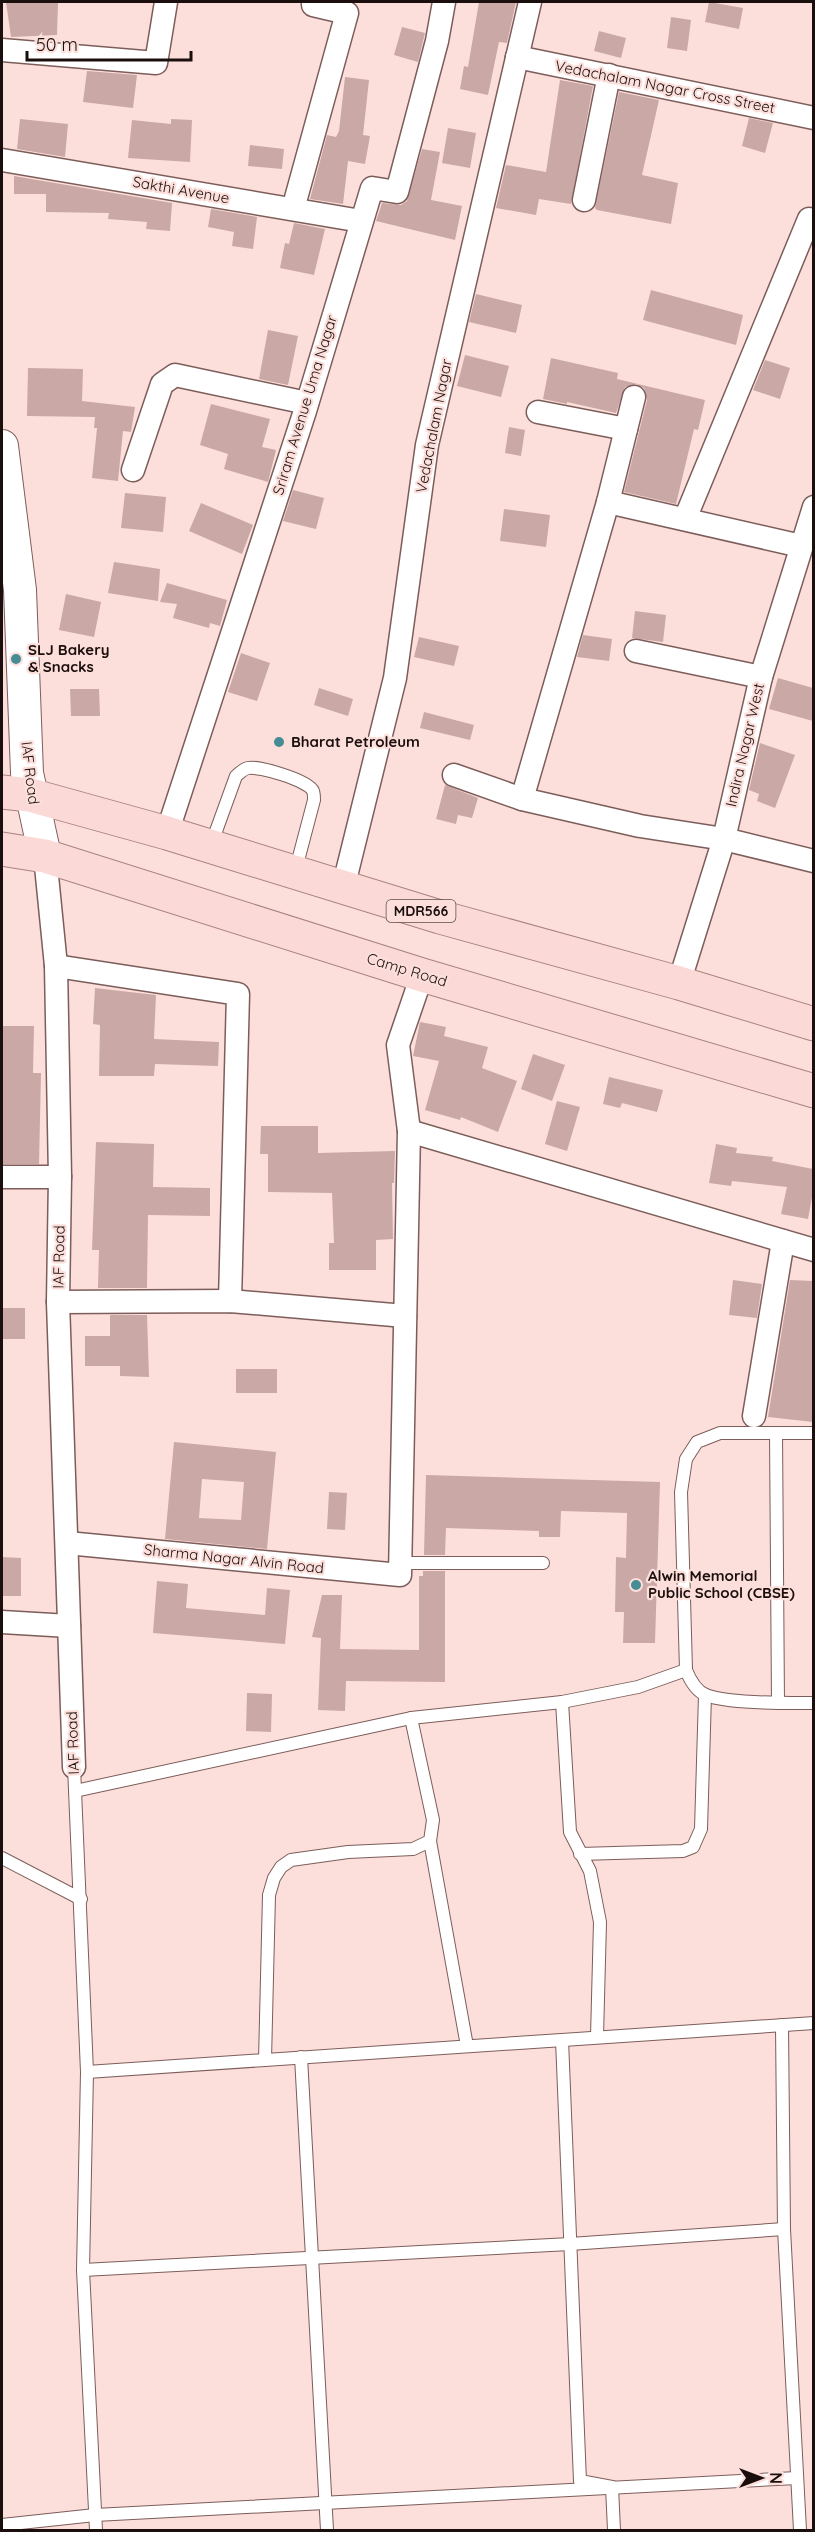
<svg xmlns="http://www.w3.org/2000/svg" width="815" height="2532" font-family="Quicksand,sans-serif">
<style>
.building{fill:#caa8a5;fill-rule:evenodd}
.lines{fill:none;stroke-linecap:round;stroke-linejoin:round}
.lane-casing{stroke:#7c5d5a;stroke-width:14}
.street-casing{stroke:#7c5d5a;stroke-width:25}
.secondary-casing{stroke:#7c5d5a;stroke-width:34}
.primary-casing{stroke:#aa827e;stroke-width:35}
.lane{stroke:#fff;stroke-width:12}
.street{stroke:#fff;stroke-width:22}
.secondary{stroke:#fff;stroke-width:32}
.primary{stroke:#fad9d6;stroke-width:33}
.poi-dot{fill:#458c94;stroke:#fcdfdb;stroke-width:2}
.labels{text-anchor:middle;stroke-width:4.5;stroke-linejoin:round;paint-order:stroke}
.shield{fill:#fcdfdb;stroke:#5e4d4c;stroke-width:1.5}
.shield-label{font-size:14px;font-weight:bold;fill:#1b0f0e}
.street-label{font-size:15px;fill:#1b0f0e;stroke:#fcdfdb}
.poi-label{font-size:15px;font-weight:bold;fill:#1b0f0e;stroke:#fcdfdb;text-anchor:start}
</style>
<rect width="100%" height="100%" fill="#fcdfdb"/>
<g class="building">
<path d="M 6,2 L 58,2 L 57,35 L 11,37 Z"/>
<path d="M 479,2 L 516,2 L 507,43 L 499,42 L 488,95 L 460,89 L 464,66 L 468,67 Z"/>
<path d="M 709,2 L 743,8 L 739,29 L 705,22 Z"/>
<path d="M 671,17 L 691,20 L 687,51 L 667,48 Z"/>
<path d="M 402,27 L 425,33 L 418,62 L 394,55 Z"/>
<path d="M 599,31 L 626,38 L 621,58 L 594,51 Z"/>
<path d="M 87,71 L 137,75 L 133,108 L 83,102 Z"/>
<path d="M 345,77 L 369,80 L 363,135 L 370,136 L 365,164 L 348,161 L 343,204 L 310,199 L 327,135 L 336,137 L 339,131 Z"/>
<path d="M 560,80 L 593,86 L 571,204 L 539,199 L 536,215 L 496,208 L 506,165 L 546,172 Z"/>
<path d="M 619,92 L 659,100 L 642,175 L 678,183 L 671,224 L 597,210 L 595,208 Z"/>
<path d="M 749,118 L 773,123 L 765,153 L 742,146 Z"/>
<path d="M 20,119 L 68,124 L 65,157 L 17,149 Z"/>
<path d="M 171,119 L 192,120 L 190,162 L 128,158 L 132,120 L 171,124 Z"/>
<path d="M 448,128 L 476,133 L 470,168 L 442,163 Z"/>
<path d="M 250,145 L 284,149 L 282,169 L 248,166 Z"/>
<path d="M 422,149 L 440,152 L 431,200 L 462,206 L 455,240 L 376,221 L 382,203 L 401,205 L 407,201 Z"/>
<path d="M 14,176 L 172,203 L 170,231 L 146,229 L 147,222 L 108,219 L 109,213 L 46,212 L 46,194 L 14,194 Z"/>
<path d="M 211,209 L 257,217 L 253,249 L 232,246 L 234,232 L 208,227 Z"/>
<path d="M 294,223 L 325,229 L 314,275 L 280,268 L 285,243 L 289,244 Z"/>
<path d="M 651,290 L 743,315 L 736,345 L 643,320 Z"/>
<path d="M 476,294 L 522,305 L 516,333 L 469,322 Z"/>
<path d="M 268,330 L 298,336 L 288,385 L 259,379 Z"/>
<path d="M 465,355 L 509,366 L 501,397 L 457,386 Z"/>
<path d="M 551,358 L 618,373 L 617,379 L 705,400 L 698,430 L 694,429 L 676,504 L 624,492 L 647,400 L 644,388 L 637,384 L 625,387 L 616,413 L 567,402 L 567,404 L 543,399 Z"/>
<path d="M 765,360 L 790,368 L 780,399 L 753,390 Z"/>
<path d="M 28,368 L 83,369 L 82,401 L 135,407 L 131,432 L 123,431 L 118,481 L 92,478 L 97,428 L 94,428 L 95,417 L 27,416 Z"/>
<path d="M 211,404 L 270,419 L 262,447 L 276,450 L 268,482 L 224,469 L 228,454 L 200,445 Z"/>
<path d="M 509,427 L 525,430 L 521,456 L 505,453 Z"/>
<path d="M 293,490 L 324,498 L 316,529 L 283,521 Z"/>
<path d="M 125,493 L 166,497 L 163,532 L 121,528 Z"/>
<path d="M 201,503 L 253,525 L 242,554 L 189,531 Z"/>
<path d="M 504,509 L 550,515 L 546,547 L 500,541 Z"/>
<path d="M 114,562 L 160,569 L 158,601 L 108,593 Z"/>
<path d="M 167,583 L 227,600 L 220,626 L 210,623 L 209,628 L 173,618 L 177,604 L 160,602 Z"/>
<path d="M 66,594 L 101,602 L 94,637 L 59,630 Z"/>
<path d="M 635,611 L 666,615 L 663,642 L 632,638 Z"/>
<path d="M 583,635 L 612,639 L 609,661 L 577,657 Z"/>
<path d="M 419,637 L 459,646 L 454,666 L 414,657 Z"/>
<path d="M 241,653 L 270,663 L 257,701 L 228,692 Z"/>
<path d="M 778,678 L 813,688 L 813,721 L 769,709 Z"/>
<path d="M 319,688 L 353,699 L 348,716 L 314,705 Z"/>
<path d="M 70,689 L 99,689 L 100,716 L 71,716 Z"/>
<path d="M 424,712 L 474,725 L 470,740 L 420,728 Z"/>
<path d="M 760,743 L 795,755 L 775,808 L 757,801 L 759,794 L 749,790 Z"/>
<path d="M 445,785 L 478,798 L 472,818 L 458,815 L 456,824 L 436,819 Z"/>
<path d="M 95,988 L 156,995 L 154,1039 L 219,1042 L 218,1066 L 155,1064 L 154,1076 L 99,1076 L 100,1025 L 93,1024 Z"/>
<path d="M 420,1022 L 446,1027 L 444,1036 L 488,1047 L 482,1068 L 517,1081 L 498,1132 L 461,1117 L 460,1120 L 425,1110 L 439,1061 L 413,1056 Z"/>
<path d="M 2,1026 L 34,1026 L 33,1073 L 41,1073 L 39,1164 L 2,1164 Z"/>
<path d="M 533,1054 L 565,1065 L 552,1101 L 521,1089 Z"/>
<path d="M 609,1077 L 663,1090 L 657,1112 L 622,1103 L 620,1108 L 603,1104 Z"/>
<path d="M 557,1101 L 580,1107 L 567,1151 L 545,1144 Z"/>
<path d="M 261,1126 L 318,1126 L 318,1153 L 395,1151 L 394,1183 L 392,1183 L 393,1239 L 376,1240 L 376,1270 L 329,1270 L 329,1243 L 334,1243 L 332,1193 L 268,1192 L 268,1154 L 260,1154 Z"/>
<path d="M 96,1142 L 154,1144 L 153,1187 L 210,1188 L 210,1216 L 148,1215 L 147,1288 L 98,1288 L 99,1250 L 92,1250 Z"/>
<path d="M 716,1144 L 737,1148 L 736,1153 L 773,1157 L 772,1161 L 813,1169 L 813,1192 L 808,1219 L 781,1214 L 787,1187 L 732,1181 L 731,1186 L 709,1183 Z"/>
<path d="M 733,1280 L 762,1284 L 757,1318 L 729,1315 Z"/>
<path d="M 790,1280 L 813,1281 L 813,1422 L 768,1417 Z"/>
<rect x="2" y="1308" width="23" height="31"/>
<path d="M 110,1315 L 147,1315 L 149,1377 L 120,1376 L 120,1366 L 85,1366 L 85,1336 L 110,1336 Z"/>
<rect x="236" y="1369" width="41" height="24"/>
<path d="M 174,1442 L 276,1452 L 267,1549 L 165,1539 ZM 202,1479 L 244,1482 L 241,1520 L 199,1518 Z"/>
<path d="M 426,1475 L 660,1482 L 655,1643 L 623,1643 L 624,1612 L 615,1612 L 616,1557 L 626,1558 L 627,1513 L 561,1511 L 560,1537 L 539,1537 L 539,1531 L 446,1528 L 445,1555 L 424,1555 Z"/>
<path d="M 329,1492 L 347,1493 L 345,1530 L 327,1529 Z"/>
<path d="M 2,1557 L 21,1558 L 21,1596 L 2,1596 Z"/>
<path d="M 423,1571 L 445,1571 L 445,1682 L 346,1681 L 345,1711 L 318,1710 L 321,1638 L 312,1637 L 322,1595 L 342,1595 L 340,1649 L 419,1650 L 419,1576 L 423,1576 Z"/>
<path d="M 157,1581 L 188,1584 L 186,1608 L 265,1615 L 267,1588 L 290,1590 L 285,1644 L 153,1633 Z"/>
<path d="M 247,1693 L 272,1694 L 271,1732 L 246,1731 Z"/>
</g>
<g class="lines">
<g class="lane-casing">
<g id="lane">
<path d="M 211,845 L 236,776 C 240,773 243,769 248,768 C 259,766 308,780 313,791 C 314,792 314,799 314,800 L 295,872"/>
<path d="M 776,1433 L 778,1703"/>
<path d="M 814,1433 L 720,1433 L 697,1442 L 686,1459 L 681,1492 L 686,1670 C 690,1680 696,1691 706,1695 C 729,1704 788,1703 814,1703"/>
<path d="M 401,1563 L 543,1563"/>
<path d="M 562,1702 L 570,1832 L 590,1871 L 600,1922 L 597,2037"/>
<path d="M 74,1767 L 87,2072 L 83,2270 L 96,2530"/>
<path d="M 75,1791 L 411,1718 L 562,1702 L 638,1687 L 686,1670"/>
<path d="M 430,1841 L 467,2046"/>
<path d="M 580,1854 L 683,1851 L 693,1847 L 701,1829 L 705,1695"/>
<path d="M 2,1858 L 81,1899"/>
<path d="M 782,2025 L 784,2229 L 800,2530"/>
<path d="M 562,2040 L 580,2481 L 612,2487 L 614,2530"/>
<path d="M 301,2057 L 327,2530"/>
<path d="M 265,2060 L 269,1895 L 274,1878 L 281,1867 L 291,1860 L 348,1852 L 413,1849 L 430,1841 L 433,1820 L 411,1718"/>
<path d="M 87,2072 L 814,2023"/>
<path d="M 83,2270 L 570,2244 L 784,2229"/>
<path d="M 2,2525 L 95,2515 L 797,2478"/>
</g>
</g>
<g class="street-casing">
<g id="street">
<path d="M 2,50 L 156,63 L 166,2"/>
<path d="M 517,57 L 814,118"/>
<path d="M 2,160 L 361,221"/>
<path d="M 584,200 L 609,75"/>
<path d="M 293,209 L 347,13 L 313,5 L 313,2"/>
<path d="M 634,397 L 608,502 L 522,799 L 640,826 L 724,839 L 814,861"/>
<path d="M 538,412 L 626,429"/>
<path d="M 133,470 L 162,384 L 175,375 L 307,403"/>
<path d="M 608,502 L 801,546"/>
<path d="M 685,519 L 809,219"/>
<path d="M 636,651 L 761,677"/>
<path d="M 454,775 L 522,799"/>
<path d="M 167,833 L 305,411 L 372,188 L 397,192 L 437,41 L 444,2"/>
<path d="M 45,856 L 56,966 L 60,1177 L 58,1302 L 74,1767"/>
<path d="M 343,888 L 395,678 L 427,445 L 530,2"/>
<path d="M 56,966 L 238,994 L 230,1301"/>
<path d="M 679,983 L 724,839 L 761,677 L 814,507"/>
<path d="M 409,1131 L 814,1250"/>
<path d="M 2,1177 L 60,1177"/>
<path d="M 58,1302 L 230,1301 L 405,1316"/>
<path d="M 754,1416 L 783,1241"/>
<path d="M 67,1543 L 400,1575 L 409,1131 L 398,1045 L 422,975"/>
<path d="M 2,1622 L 69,1626"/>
</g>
</g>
<g class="secondary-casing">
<path id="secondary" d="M 2,446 L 20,590 L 27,773 L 45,856"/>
</g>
<g class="primary-casing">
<g id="primary">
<path d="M 2,792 L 30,795 L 167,833 L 440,917 L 679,983 L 814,1024"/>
<path d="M 2,849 L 45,856 L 422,975 L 814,1091"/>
</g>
</g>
<use href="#lane" class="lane"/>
<use href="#street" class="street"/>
<use href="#secondary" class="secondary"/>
<use href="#primary" class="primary"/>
</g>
<g class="poi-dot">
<circle cx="16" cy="659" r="6"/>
<circle cx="279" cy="742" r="6"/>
<circle cx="636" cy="1585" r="6"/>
</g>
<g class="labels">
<rect class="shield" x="386.5" y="900" width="69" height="22" rx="4.5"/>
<g class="shield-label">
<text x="421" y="916">MDR566</text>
</g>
<g class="street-label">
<text transform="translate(665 87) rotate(11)" y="5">Vedachalam Nagar Cross Street</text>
<text transform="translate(181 190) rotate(10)" y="5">Sakthi Avenue</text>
<text transform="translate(305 405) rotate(-73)" y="5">Sriram Avenue Uma Nagar</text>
<text transform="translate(434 426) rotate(-79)" y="5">Vedachalam Nagar</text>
<text transform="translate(745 745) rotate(-77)" y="5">Indira Nagar West</text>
<text transform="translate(30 773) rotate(83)" y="5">IAF Road</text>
<text transform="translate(407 970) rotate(17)" y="5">Camp Road</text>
<text transform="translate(59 1257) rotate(-89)" y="5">IAF Road</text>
<text transform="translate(234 1559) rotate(6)" y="5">Sharma Nagar Alvin Road</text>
<text transform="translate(73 1743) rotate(-92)" y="5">IAF Road</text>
</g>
<g class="poi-label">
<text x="28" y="655">SLJ Bakery<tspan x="28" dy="17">&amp; Snacks</tspan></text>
<text x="291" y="747">Bharat Petroleum</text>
<text x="648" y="1581">Alwin Memorial<tspan x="648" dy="17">Public School (CBSE)</tspan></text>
</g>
</g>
<rect width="815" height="2532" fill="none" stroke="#1b0f0e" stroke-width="6"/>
<g transform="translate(761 2478) rotate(90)" stroke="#fcdfdb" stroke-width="4.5" paint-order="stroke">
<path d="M0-4.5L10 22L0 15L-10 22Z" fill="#1b0f0e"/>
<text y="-9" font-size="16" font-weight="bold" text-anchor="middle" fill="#1b0f0e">N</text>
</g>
<path d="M27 51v9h164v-9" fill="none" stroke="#1b0f0e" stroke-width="3"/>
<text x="36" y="51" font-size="18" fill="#1b0f0e" stroke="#fcdfdb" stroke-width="4.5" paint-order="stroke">50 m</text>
</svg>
